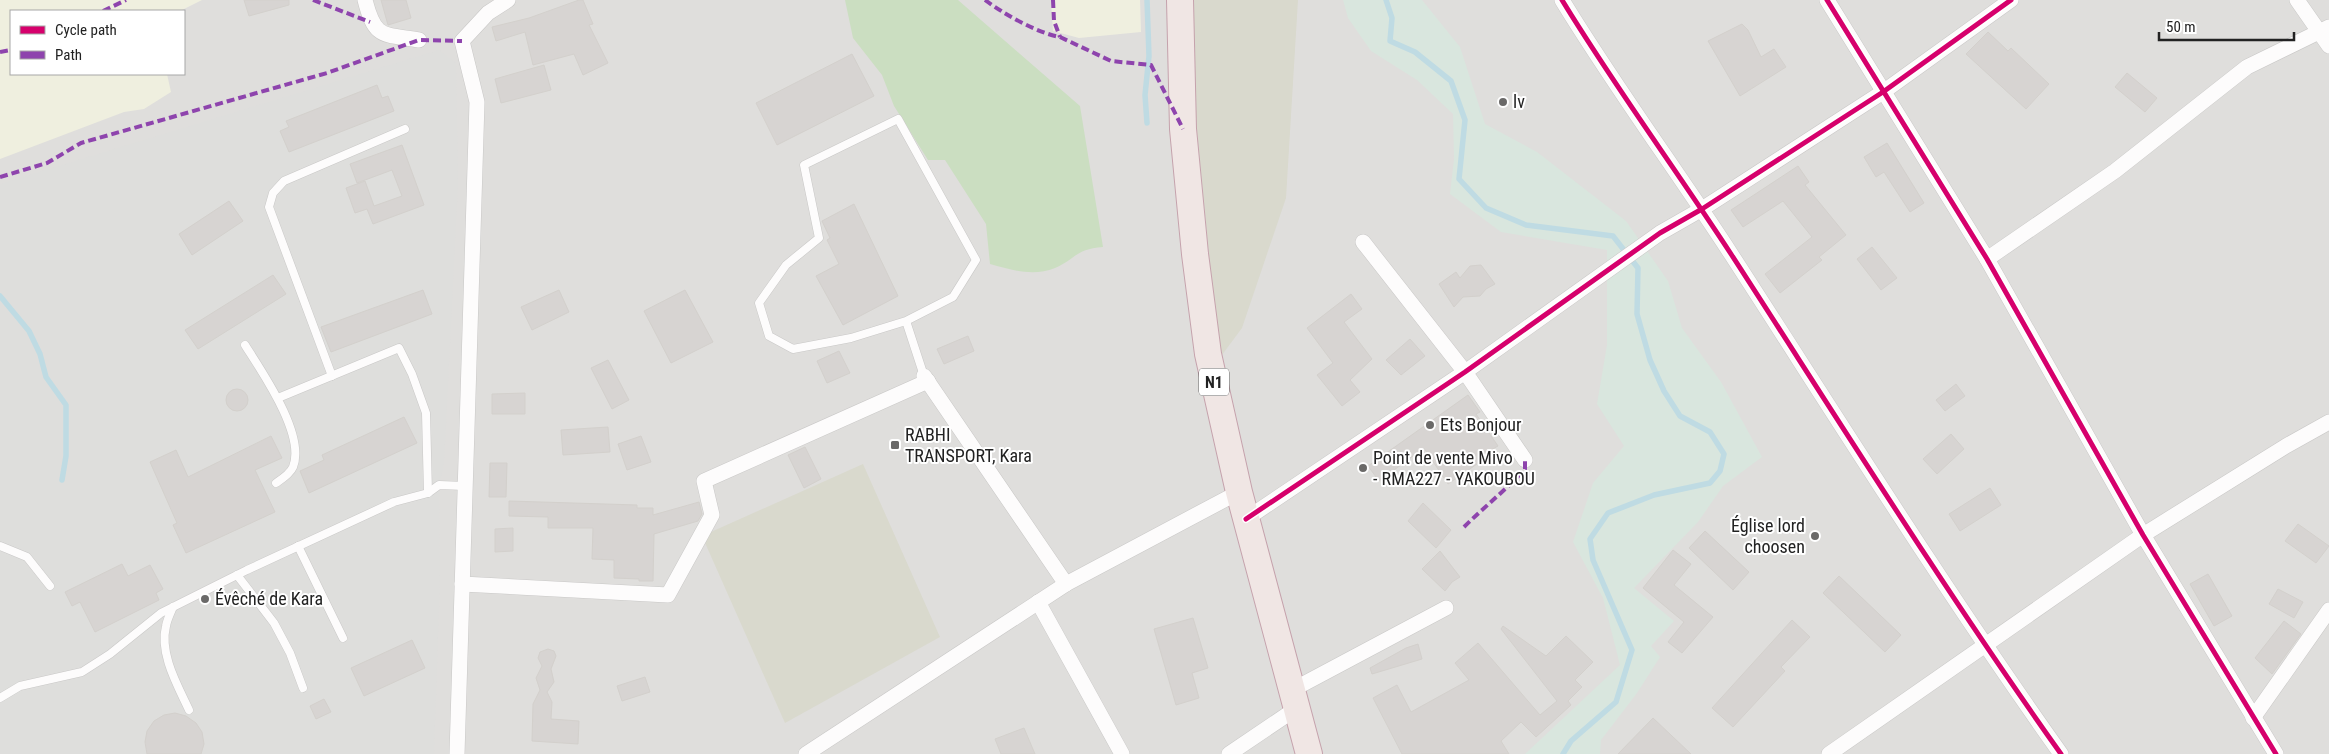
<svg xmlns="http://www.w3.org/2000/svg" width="2329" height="754" font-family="'Roboto Condensed',sans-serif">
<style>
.residential{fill:#dfdedc;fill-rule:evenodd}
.religious{fill:#dededc}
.construction{fill:#d9d9cd}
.farmland{fill:#efefdf}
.forest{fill:#cbdec1}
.wetland{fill:#d9e6de}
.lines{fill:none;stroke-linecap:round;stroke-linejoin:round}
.stream{stroke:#bfdbe3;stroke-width:5.5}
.building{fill:#d7d4d2;stroke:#d3d0cc}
.service-casing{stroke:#c9c8c7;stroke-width:9}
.minor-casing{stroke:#c9c8c7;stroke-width:16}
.trunk-casing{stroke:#c5a2ac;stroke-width:28}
.service{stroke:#fdfcfc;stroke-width:8}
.minor{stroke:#fdfcfc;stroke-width:15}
.trunk{stroke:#f0e6e4;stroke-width:26}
.quiet{stroke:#8e44ad;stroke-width:4;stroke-dasharray:8 4;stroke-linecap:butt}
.cycleway-casing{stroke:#fff;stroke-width:8}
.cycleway{stroke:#d6006c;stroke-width:5}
.poi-dot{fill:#6a6968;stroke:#fff;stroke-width:2}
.labels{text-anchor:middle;stroke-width:4;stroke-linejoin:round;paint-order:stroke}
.shield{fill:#fff;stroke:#646464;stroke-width:1}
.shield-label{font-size:16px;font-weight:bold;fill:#222}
.poi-label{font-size:18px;fill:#222;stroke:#fff;text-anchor:start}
</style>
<rect width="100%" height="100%" fill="#f0eeeb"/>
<path class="residential" d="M 0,0 L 2329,0 L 2329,754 L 0,754 ZM 11,11 L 184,11 L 184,74 L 11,74 Z"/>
<path class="religious" d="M 439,50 L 456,63 L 458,182 L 444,464 L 439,485 L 440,578 L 434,754 L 0,754 L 0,184 Z"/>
<g class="construction">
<path d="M 1193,0 L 1298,0 L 1286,198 L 1242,328 L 1219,359 L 1192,79 Z"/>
<path d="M 863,464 L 940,637 L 785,723 L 702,536 Z"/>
</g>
<g class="farmland">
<path d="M 0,0 L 202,0 L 180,11 L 11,11 L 11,74 L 167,74 L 171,92 L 144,109 L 124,112 L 0,159 Z"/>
<path d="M 1051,0 L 1140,0 L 1141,32 L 1079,38 L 1053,31 Z"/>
</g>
<path class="forest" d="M 845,0 L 958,0 L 1080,106 L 1103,247 C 1075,249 1076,259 1055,268 C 1033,277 1012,270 990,264 L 986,224 L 945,160 L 928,160 L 894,106 L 882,75 L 853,38 Z"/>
<path class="wetland" d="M 1343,0 L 1422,0 L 1460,47 L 1485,124 L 1537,152 L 1626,221 L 1668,281 L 1682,328 L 1721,382 L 1762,457 L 1723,486 L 1698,522 L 1634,588 L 1674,621 L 1651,646 L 1660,657 L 1637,693 L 1601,740 L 1600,754 L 1525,754 L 1620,665 L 1603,598 L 1573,542 L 1593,483 L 1624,446 L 1597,404 L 1607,345 L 1607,250 L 1501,232 L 1450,194 L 1454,159 L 1453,114 L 1417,80 L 1371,51 L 1348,18 Z"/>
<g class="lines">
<g class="stream">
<path d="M 1386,0 L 1392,18 L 1390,41 L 1415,52 L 1451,81 L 1465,120 L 1459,179 L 1486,208 L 1526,225 L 1613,236 L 1638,268 L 1637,314 L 1650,360 L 1664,391 L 1680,416 L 1710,432 L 1724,454 L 1720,471 L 1710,483 L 1654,495 L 1608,513 L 1590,539 L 1593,560 L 1632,650 L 1616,702 L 1571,741 L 1563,754"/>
<path d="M 1147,123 L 1145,95 L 1149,56 L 1147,0"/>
<path d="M 0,296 L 29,331 L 40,354 L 46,377 L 66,405 L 66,456 L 62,480"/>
</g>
</g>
<g class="building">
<path d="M 244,0 L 289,0 L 289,5 L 249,16 Z"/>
<path d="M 381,0 L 406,0 L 411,18 L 388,25 Z"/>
<path d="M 579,0 L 583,0 L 593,24 L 589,25 L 608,63 L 583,75 L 574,54 L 533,65 L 525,32 L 496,41 L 492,27 L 529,18 Z"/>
<path d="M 1742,24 L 1748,30 L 1761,57 L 1774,49 L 1786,67 L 1740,96 L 1708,41 Z"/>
<path d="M 1988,32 L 2008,51 L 2011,48 L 2049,84 L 2026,109 L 1966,54 Z"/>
<path d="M 852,54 L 874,96 L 777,145 L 756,103 Z"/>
<path d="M 544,65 L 551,90 L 501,103 L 495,79 Z"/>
<path d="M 2127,73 L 2157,98 L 2145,112 L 2115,87 Z"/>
<path d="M 377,85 L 382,98 L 388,96 L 394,111 L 289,152 L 280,131 L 289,127 L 286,121 Z"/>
<path d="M 1887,143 L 1924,203 L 1910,212 L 1884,172 L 1876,177 L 1864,157 Z"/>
<path d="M 402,145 L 424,205 L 373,224 L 367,209 L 355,213 L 346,188 L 365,181 L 374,206 L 402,196 L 392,170 L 357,183 L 350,164 Z"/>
<path d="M 1798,166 L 1809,182 L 1805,185 L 1846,235 L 1819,257 L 1822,260 L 1780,293 L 1765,274 L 1812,237 L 1783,201 L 1743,227 L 1731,210 Z"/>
<path d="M 229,201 L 243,221 L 192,255 L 179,234 Z"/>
<path d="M 854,204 L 898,296 L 843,325 L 816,276 L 839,264 L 827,240 L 830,238 L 822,221 Z"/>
<path d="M 1872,247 L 1897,278 L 1881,290 L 1857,259 Z"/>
<path d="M 1481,265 L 1495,284 L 1486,289 L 1480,296 L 1463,297 L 1454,307 L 1439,284 L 1456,272 L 1460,278 L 1470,266 Z"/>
<path d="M 273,275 L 286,294 L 198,349 L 185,330 Z"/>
<path d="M 423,290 L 432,314 L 331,352 L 321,327 Z"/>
<path d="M 559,290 L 569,312 L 532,330 L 521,307 Z"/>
<path d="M 685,290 L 713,342 L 671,363 L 644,311 Z"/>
<path d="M 1351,294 L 1362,309 L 1344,322 L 1372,359 L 1350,380 L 1360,392 L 1342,406 L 1317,375 L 1333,363 L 1307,328 Z"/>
<path d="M 968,336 L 974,351 L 944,364 L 937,349 Z"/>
<path d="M 1410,339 L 1425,356 L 1401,375 L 1386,360 Z"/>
<path d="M 839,351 L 850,373 L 827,383 L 817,361 Z"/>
<path d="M 608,360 L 629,400 L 612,409 L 591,368 Z"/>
<path d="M 1956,384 L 1965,396 L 1945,411 L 1936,400 Z"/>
<circle cx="237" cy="400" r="11"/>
<path d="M 525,393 L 525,414 L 492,414 L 492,394 Z"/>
<path d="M 1468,395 L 1480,412 L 1476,414 L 1498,446 L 1484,454 L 1477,464 L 1448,484 L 1424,448 L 1379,481 L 1368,466 Z"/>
<path d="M 404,417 L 417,443 L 309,493 L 300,471 L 324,460 L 322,455 Z"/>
<path d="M 608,427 L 610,452 L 563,455 L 561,430 Z"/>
<path d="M 1951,434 L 1964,449 L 1937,474 L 1923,459 Z"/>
<path d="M 271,436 L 282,458 L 255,470 L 275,512 L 186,553 L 173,525 L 177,523 L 150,462 L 176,450 L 188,477 Z"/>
<path d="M 641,436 L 651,462 L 627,470 L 618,444 Z"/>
<path d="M 805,447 L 821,479 L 804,488 L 788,455 Z"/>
<path d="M 490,463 L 507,463 L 506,497 L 489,497 Z"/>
<path d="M 1990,488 L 2001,505 L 1960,531 L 1949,514 Z"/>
<path d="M 509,501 L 637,505 L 637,508 L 653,508 L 653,515 L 699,502 L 702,514 L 698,521 L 654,534 L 653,581 L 639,581 L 639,579 L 614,578 L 614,560 L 592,559 L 593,528 L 548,528 L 548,517 L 509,516 Z"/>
<path d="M 1423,503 L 1451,530 L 1436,548 L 1408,521 Z"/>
<path d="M 2298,524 L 2329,546 L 2316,563 L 2285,541 Z"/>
<path d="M 513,528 L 513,551 L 495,552 L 495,529 Z"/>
<path d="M 1705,531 L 1749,572 L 1733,590 L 1689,548 Z"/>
<path d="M 1673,550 L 1691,564 L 1674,585 L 1713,617 L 1682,653 L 1668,642 L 1684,622 L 1643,588 Z"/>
<path d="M 1440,551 L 1460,577 L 1452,582 L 1445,591 L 1422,569 Z"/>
<path d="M 122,564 L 128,576 L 150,565 L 163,589 L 156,593 L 159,600 L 95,632 L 80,602 L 72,606 L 65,592 Z"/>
<path d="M 2208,574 L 2232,616 L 2214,626 L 2190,584 Z"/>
<path d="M 1839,576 L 1901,635 L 1885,652 L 1823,593 Z"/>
<path d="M 2278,589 L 2303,602 L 2294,618 L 2269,604 Z"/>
<path d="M 1193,618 L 1208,668 L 1192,673 L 1199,698 L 1176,705 L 1154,629 Z"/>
<path d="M 1792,620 L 1810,637 L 1781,667 L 1785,671 L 1733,727 L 1712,708 Z"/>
<path d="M 2284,621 L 2301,634 L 2272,674 L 2255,658 Z"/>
<path d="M 1503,626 L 1546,656 L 1566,636 L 1593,662 L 1575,680 L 1582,687 L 1568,701 L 1571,705 L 1536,737 L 1521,722 L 1501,741 L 1509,754 L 1402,754 L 1373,698 L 1397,685 L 1411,712 L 1469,680 L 1455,663 L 1478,643 L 1540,715 L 1557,701 L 1501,629 Z"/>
<path d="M 412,640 L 425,668 L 364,696 L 351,668 Z"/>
<path d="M 1418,644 L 1422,659 L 1372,674 L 1370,668 L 1406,648 Z"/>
<path d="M 548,649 L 554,651 L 556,656 L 551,669 L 554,682 L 547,692 L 552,702 L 551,719 L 579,721 L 578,744 L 532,741 L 533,704 L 540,690 L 536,678 L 542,666 L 538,658 L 540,652 Z"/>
<path d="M 645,677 L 650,692 L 622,701 L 617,686 Z"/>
<path d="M 324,699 L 331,712 L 316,719 L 310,706 Z"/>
<path d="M 175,713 L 186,716 L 196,723 L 202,732 L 204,744 L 201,754 L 147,754 L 145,742 L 147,731 L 154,721 L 164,715 Z"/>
<path d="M 1653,718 L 1691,754 L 1618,754 Z"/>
<path d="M 1024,728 L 1035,754 L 1001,754 L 995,739 Z"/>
</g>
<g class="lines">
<g class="service-casing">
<g id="service">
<path d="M 906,321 L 953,297 L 976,260 L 898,119 L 804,165 L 819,238 L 786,265 L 759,303 L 769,336 L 793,349 L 851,338 L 906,321 L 924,376"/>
<path d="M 245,345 C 262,372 306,435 293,467 C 290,474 282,479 276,483"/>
<path d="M 332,376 L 269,207 L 273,193 L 284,181 L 405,129"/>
<path d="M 278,398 L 399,348 L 412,374 L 426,413 L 428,493"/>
<path d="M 0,546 L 27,557 L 50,586"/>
<path d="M 298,546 L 343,638"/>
<path d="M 237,575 L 274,623 L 290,653 L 303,688"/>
<path d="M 173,607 C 170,614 167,620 166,626 C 159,654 178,686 189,710"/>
<path d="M 0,698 L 20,686 L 82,672 L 110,654 L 161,613 L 247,570 L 394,502 L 428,493 L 439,485 L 465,486"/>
</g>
</g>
<g class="minor-casing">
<g id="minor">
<path d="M 365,0 C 375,39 382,34 419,40"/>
<path d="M 1562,0 C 1615,87 1675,168 1731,254 C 1839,421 1945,591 2061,754"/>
<path d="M 1827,0 L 1987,259 L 2143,535 L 2276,754"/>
<path d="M 2297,0 L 2329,46"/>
<path d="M 1363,242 L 1465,372 L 1525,460"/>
<path d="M 1987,259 L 2115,171 L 2247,67 L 2329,27"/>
<path d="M 924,376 L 1066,584"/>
<path d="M 1246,519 L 1465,372 L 1660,233 L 1702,209 L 1883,92 L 2011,0"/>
<path d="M 462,584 L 668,595 L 712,515 L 704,481 L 928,381"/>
<path d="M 1038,602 L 1122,754"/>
<path d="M 1292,690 L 1446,608"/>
<path d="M 2253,718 L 2329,610"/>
<path d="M 457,754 L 477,102 L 462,41 L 488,13 L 508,0"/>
<path d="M 806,754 L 1066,584 L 1239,492"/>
<path d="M 1229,754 L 1297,708"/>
<path d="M 1829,754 L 2143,535 L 2286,446 L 2329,422"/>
</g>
</g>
<g class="trunk-casing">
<path id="trunk" d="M 1180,0 L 1183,129 L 1195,254 L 1208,354 L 1239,492 L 1309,754"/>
</g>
<use href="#service" class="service"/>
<use href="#minor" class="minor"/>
<use href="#trunk" class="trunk"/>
<g class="quiet">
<path d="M 313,0 L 370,22"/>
<path d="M 985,0 C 1004,14 1037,33 1060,37 L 1111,61 L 1151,65 L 1183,129"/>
<path d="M 1053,0 L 1054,21 L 1060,37"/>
<path d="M 103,11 L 126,0"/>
<path d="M 0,52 L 11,50"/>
<path d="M 0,177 L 47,163 L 81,143 L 327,73 L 419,40 L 462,41"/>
<path d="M 1464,527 C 1484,507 1506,490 1525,469 L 1525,460"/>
</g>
<g class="cycleway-casing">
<g id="cycleway">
<path d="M 1562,0 C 1615,87 1675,168 1731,254 C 1839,421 1945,591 2061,754"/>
<path d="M 1827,0 L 1987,259 L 2143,535 L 2276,754"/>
<path d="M 1246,519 L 1465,372 L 1660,233 L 1702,209 L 1883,92 L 2011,0"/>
</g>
</g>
<use href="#cycleway" class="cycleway"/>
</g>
<g class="poi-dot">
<circle cx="1503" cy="102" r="5"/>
<circle cx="1430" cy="425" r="5"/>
<rect x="890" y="440" width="10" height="10" rx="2.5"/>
<circle cx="1363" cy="468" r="5"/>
<circle cx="1815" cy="536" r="5"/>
<circle cx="205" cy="599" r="5"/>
</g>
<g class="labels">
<rect class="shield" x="1199" y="368.5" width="30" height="27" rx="4"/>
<g class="shield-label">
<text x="1214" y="388">N1</text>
</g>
<g class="poi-label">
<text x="1513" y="108">lv</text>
<text x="1440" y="431">Ets Bonjour</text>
<text x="905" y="441">RABHI<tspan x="905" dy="21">TRANSPORT, Kara</tspan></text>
<text x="1373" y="464">Point de vente Mivo<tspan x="1373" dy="21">- RMA227 - YAKOUBOU</tspan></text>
<text x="1805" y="532" text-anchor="end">Église lord<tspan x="1805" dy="21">choosen</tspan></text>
<text x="215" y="605">Évêché de Kara</text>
</g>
</g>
<rect x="10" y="10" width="175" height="65" fill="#ffffff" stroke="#a7a7a7"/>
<rect x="20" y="26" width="25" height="8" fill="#d6006c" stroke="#a7a7a7"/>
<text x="55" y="35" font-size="15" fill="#222222">Cycle path</text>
<rect x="20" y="51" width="25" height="8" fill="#8e44ad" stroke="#a7a7a7"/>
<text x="55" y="60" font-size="15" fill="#222222">Path</text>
<path d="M2159 32v8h135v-8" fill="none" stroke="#222222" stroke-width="2.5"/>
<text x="2166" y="32" font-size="15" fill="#222222" stroke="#ffffff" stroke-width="4" paint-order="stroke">50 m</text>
</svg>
